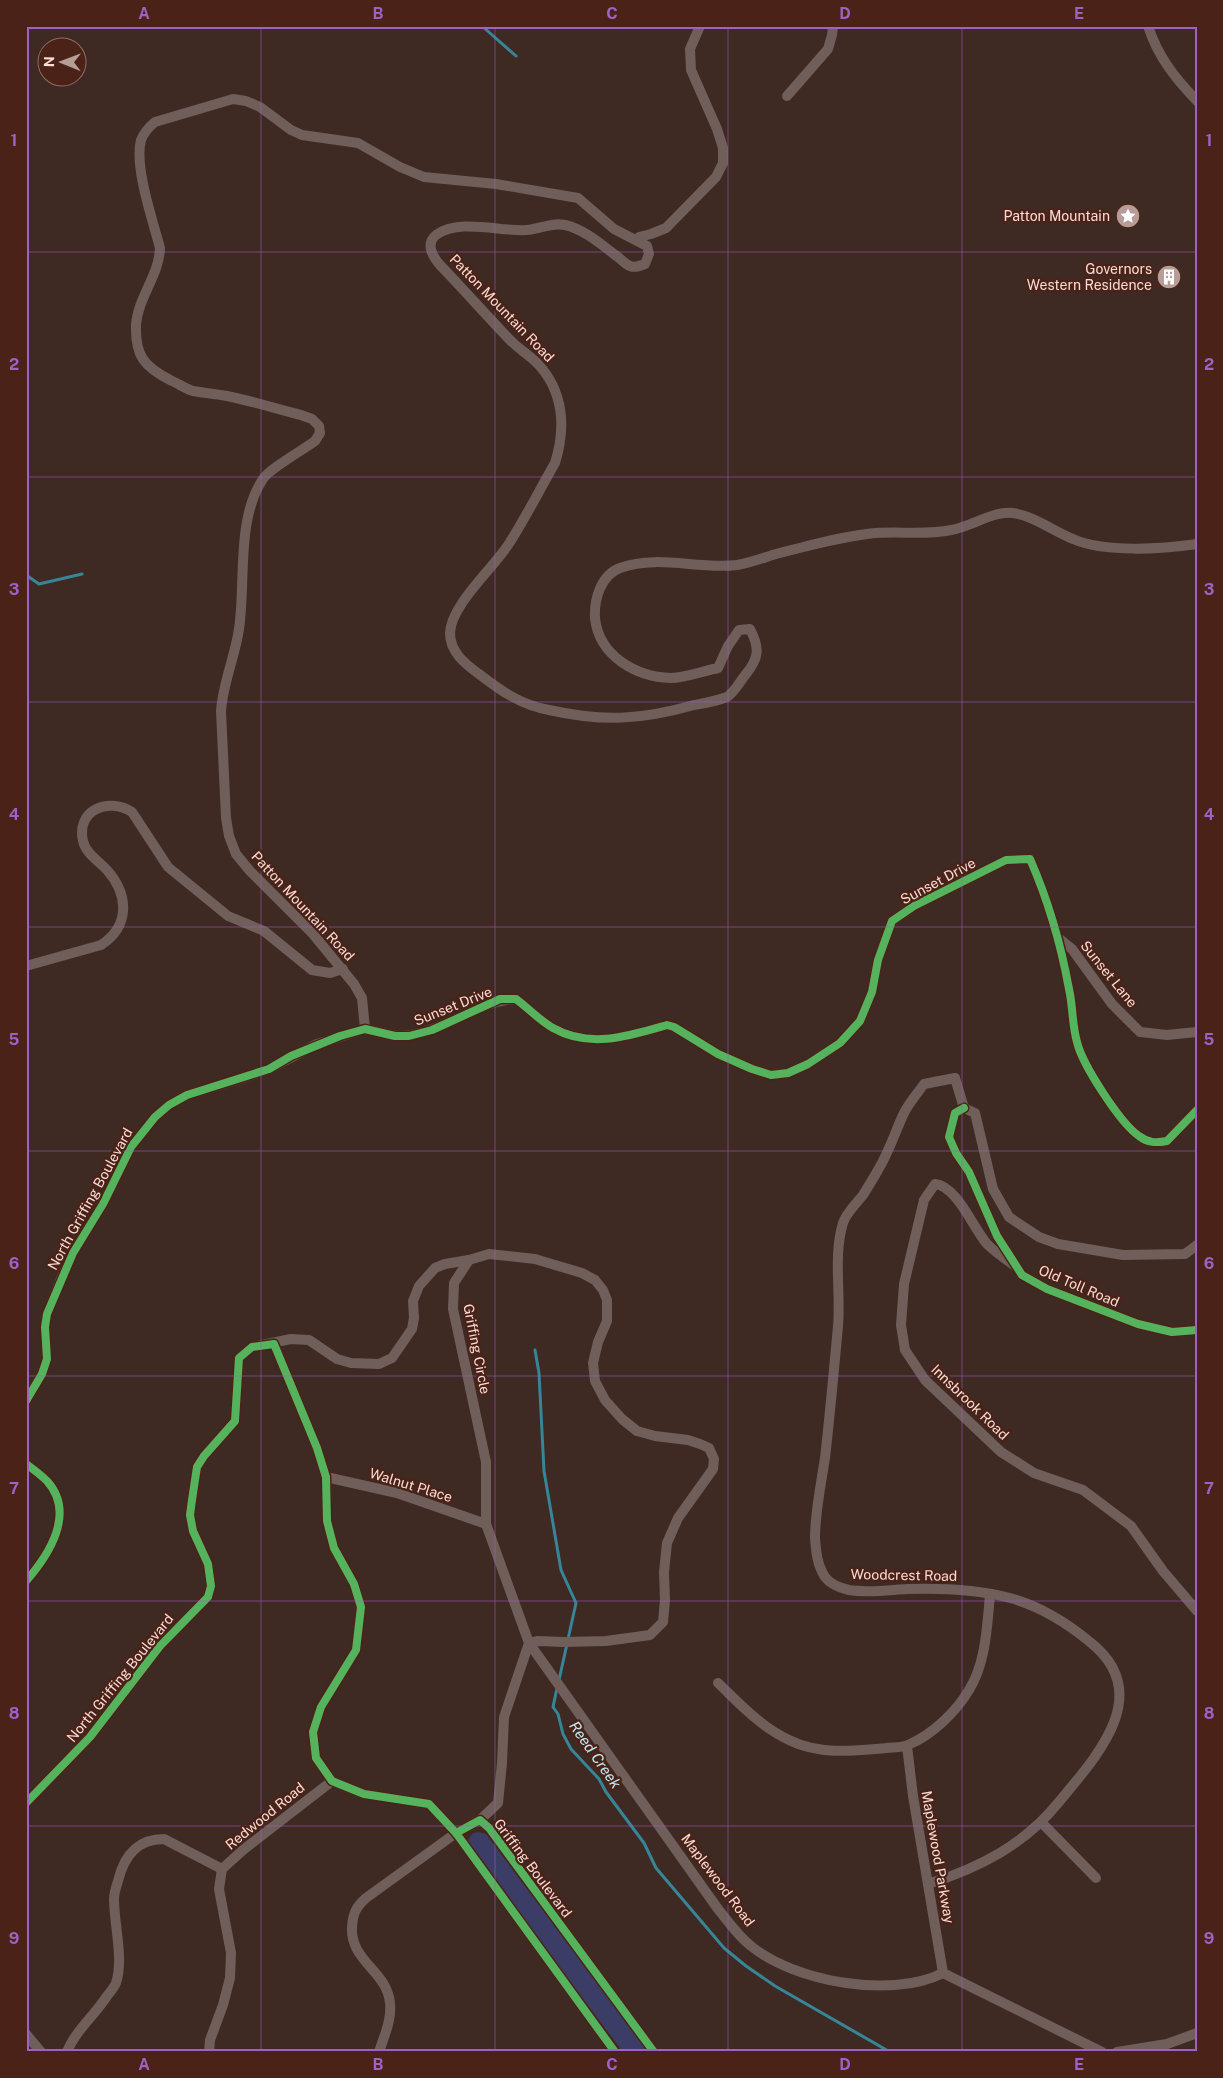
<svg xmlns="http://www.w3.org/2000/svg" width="1223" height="2078" font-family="'Public Sans',sans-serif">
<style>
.green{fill:#3b3d66}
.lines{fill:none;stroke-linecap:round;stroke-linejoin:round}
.stream{stroke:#368698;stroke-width:3}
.street{stroke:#6f5e59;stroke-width:10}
.cycleway-casing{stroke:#4b2217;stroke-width:11}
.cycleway{stroke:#56b35d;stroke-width:8}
.grid{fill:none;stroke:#a061c6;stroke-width:1;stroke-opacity:0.55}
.labels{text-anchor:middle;stroke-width:4.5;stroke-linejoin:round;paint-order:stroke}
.poi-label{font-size:14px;fill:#f8dcd5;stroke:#4b2217;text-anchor:end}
.street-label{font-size:14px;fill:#f8dcd5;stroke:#4b2217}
.water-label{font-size:15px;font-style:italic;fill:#bfeaf6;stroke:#4b2217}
.neatline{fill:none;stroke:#a061c6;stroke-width:2}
.grid-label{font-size:16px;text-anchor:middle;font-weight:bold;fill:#a061c6}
</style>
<rect width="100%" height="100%" fill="#3f2923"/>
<path class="green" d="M 478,1832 L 486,1834 L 649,2052 L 623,2052 L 469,1848 L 468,1840 L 472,1834 Z"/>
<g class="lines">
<g class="stream">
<path d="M 482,26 L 516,56"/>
<path d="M 26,575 L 39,584 L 82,574"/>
<path d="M 535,1350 L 539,1373 L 544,1471 L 561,1570 L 576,1603 L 559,1680"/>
<path d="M 557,1688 L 553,1707 L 558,1714 L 563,1734 L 571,1749 L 599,1779 L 606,1792 L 644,1843 L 656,1868 L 724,1948 L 746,1966 L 775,1986 L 890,2052"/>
</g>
<g class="street">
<path d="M 1148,26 C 1158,57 1175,78 1197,101"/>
<path d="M 787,96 L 828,49 L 832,35 L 833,26"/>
<path d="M 637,240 L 639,237 L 651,234 L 666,228 L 716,177 L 723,163 L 723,148 L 717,129 L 691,70 L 690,49 L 700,26"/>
<path d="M 1057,937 L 1072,949 L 1112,1004 L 1140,1032 L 1167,1035 L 1197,1032"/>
<path d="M 26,966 L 101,945 C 130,926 129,895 107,870 C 99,861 86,854 83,841 C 76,810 108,797 132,812 L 168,867 L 228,916 L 264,931 L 312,970 L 330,973 L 343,969"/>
<path d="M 365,1029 L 362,998 L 354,984 L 313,934 L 250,871 L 236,854 L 229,836 L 226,818 L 221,711 C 223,682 235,657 239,629 C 246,582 236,519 263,479 C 269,469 303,450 315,441 L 320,433 L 319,426 L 312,419 L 301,415 C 277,409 252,401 227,396 C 216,394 204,393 193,391 C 186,389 179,384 172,381 C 144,367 135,356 136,325 C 138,297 159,276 160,248 C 153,221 134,167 141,140 C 144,132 149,127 155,122 L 233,99 L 246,101 L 260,107 L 291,130 L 302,135 L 358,143 L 400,167 L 424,177 L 496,184 L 578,198 L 614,229 L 647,246 L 649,254 L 645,264 C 640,266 635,268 630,266 C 625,264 622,260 618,257 C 603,246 584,229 565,225 C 552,222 540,229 527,230 C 501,232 459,218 436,235 C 425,244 433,257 440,265 C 464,290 487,316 511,341 C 519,349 529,355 537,363 C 564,391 566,428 555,463 C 540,489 526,517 510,542 C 495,567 451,604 450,633 C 450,652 465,664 479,674 C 501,691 521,705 549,710 C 603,722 641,720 694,705 C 705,703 717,701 727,697 C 734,693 741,680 746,674 C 759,658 760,648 750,629 L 739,630 L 728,646 L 718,668 C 703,671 685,678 671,678 C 636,677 599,656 595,618 C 594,599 601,575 620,568 C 659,554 698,570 737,565 C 750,563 763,558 776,554 C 806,546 836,538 867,534 C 895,530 923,536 951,530 C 970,527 995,510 1013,513 C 1034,516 1053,531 1073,539 C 1105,553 1162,549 1197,544"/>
<path d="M 365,1029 C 379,1032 396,1038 411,1035 C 448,1029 478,1001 516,999 C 528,1008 539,1020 553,1028 C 590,1049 629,1036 667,1025 L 674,1027 L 718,1054 L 752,1069 L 771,1075 L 788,1073 L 808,1064 L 840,1043 L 860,1021 L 872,992 L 878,960 L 892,921 L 914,906 L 1006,860 L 1030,859 C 1048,900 1061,945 1069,989 C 1073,1006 1072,1025 1077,1042 C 1082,1064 1120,1123 1139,1136 C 1148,1143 1156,1143 1167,1141 L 1197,1110"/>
<path d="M 964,1108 L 955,1113 L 949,1137 L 956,1153 L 969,1172 L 997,1236 L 1022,1275 L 1047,1289 L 1138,1324 L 1172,1332 L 1197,1330"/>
<path d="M 964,1108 L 975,1113 L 993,1189 L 1009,1217 L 1039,1237 L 1058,1244 L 1123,1255 L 1185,1254 L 1197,1245"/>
<path d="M 1018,1268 C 1007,1260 996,1253 987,1244 C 973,1228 957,1186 935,1184 L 924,1200 L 904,1284 L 901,1325 L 905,1350 L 925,1380 L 1001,1452 L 1034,1473 L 1083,1490 L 1131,1526 L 1163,1571 L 1197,1611"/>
<path d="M 274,1344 L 317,1448 L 326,1477 L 327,1521 L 334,1548 L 354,1584 L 361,1607 L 356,1650 L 321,1707 L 313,1732 L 316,1758 L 332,1781 L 364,1794 L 429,1804 L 456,1833 L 615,2052"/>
<path d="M 26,1401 L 42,1374 L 47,1359 L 45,1327 L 47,1314 L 61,1279 L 73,1253 L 103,1204 L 131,1147 L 155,1117 L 169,1105 L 187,1095 L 243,1078 L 269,1069 L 317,1044 L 365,1029"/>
<path d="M 26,1464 C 33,1469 41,1475 47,1481 C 76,1513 49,1555 26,1581"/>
<path d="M 326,1477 L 397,1493 L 486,1524"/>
<path d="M 718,1683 C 740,1704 761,1727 789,1740 C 819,1755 853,1751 886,1748 C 893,1747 902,1748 908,1745 C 932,1735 956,1712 969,1690 C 986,1663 987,1626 990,1595"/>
<path d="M 907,1746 L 913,1796 L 943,1973"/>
<path d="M 26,1803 L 90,1737 L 160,1646 L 208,1597 L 211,1586 L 208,1564 L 193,1531 L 190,1515 L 192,1500 L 197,1467 L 204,1456 L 235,1421 L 239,1358 L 252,1347 L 291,1339 L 309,1340 L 337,1359 L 351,1363 L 379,1364 L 392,1358 L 412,1329 L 414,1318 L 413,1301 L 419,1286 L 435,1268 L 445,1264 L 469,1260 L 489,1254 L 535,1259 L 582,1273 L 595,1280 L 603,1290 L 607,1300 L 607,1321 L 598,1342 L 593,1363 L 595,1381 L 605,1400 L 622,1419 L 637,1431 L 655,1436 L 688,1440 L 700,1444 L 709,1448 L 714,1459 L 713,1469 L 678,1518 L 667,1543 L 664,1572 L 665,1600 L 663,1622 L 650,1635 L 606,1641 L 564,1642 L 538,1641 L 529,1643 L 718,1909 C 728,1921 738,1936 751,1946 C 795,1982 892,1999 943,1973 L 1102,2052"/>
<path d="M 480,1820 L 489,1828 L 654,2052"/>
<path d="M 1042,1823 L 1096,1878"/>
<path d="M 928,1884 C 979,1868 1024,1845 1058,1803 C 1096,1757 1156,1694 1090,1642 C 1067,1623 1039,1606 1010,1598 C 976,1589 941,1588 907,1589 C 889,1590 867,1593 849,1590 C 840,1588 831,1585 825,1577 C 817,1565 816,1551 815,1538 C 815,1512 821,1484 825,1458 C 830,1414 834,1370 838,1326 C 841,1293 833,1256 843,1223 C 846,1213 856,1204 863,1195 C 868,1187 873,1179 878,1170 C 889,1152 895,1132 904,1113 C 909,1103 917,1094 924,1084 L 955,1078 L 964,1108"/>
<path d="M 26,2034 L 41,2052"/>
<path d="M 67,2052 C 75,2031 95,2015 107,1996 C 110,1992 114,1988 116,1983 C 124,1959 114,1925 114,1899 C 114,1893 116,1887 118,1881 C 124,1856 137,1839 164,1839 L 222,1869"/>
<path d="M 209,2052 L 210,2040 L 223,2005 L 230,1978 L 231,1953 L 219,1889 L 222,1869 L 243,1850 L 332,1781"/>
<path d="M 379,2052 C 384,2036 392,2020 390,2003 C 387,1971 350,1961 352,1927 C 353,1913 356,1907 366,1898 L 456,1833 L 480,1820 L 498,1803 L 502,1763 L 504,1717 L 529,1643 L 486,1524 L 486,1462 L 453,1309 L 454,1283 L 469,1260"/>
<path d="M 1117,2052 L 1167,2044 L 1197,2033"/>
</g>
<g class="cycleway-casing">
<g id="cycleway">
<path d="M 964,1108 L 955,1113 L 949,1137 L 956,1153 L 969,1172 L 997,1236 L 1022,1275 L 1047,1289 L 1138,1324 L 1172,1332 L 1197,1330"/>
<path d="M 26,1401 L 42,1374 L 47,1359 L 45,1327 L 47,1314 L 73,1253 L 103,1204 L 131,1147 L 155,1117 L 169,1105 L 187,1095 L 269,1069 L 291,1056 L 340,1036 L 365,1029 L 395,1036 L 409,1036 L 432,1030 L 500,999 L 516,999 C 528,1008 539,1020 553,1028 C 590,1049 629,1036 667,1025 L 674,1027 L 718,1054 L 752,1069 L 771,1075 L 788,1073 L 808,1064 L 840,1043 L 860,1021 L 872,992 L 878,960 L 892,921 L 914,906 L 1006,860 L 1030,859 C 1048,900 1061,945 1069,989 C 1073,1006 1072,1025 1077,1042 C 1082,1064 1120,1123 1139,1136 C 1148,1143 1156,1143 1167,1141 L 1197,1110"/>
<path d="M 26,1464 C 33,1469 41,1475 47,1481 C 76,1513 49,1555 26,1581"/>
<path d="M 26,1803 L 90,1737 L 160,1646 L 208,1597 L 211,1586 L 208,1564 L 193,1531 L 190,1515 L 192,1500 L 197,1467 L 204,1456 L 235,1421 L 239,1358 L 252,1347 L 274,1344 L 317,1448 L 326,1477 L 327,1521 L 334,1548 L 354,1584 L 361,1607 L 356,1650 L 321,1707 L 313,1732 L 316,1758 L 332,1781 L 364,1794 L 429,1804 L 456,1833 L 615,2052"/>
<path d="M 456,1833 L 480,1820 L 489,1828 L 654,2052"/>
</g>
</g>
<use href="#cycleway" class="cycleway"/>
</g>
<path class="grid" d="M 261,26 L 261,2052M 495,26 L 495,2052M 728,26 L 728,2052M 962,26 L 962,2052M 26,252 L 1197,252M 26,477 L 1197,477M 26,702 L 1197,702M 26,927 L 1197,927M 26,1151 L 1197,1151M 26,1376 L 1197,1376M 26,1601 L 1197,1601M 26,1826 L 1197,1826"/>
<defs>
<g id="sight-disc" transform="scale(1.25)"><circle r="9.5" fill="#b79d97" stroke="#4b2217"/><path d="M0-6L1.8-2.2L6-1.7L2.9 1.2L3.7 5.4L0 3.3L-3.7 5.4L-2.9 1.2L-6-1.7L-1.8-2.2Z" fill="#fff"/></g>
<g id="building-disc" transform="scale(1.25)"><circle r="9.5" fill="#b79d97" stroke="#4b2217"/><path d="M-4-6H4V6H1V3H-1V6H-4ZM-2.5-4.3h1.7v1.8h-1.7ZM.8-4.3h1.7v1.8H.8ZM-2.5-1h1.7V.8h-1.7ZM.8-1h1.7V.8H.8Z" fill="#fff"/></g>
</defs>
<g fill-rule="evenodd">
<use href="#sight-disc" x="1128" y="216"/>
<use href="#building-disc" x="1169" y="277"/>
</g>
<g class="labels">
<g class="poi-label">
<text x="1110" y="221">Patton Mountain</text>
<text x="1152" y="274">Governors<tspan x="1152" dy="16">Western Residence</tspan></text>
</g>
<g class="street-label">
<text transform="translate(502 308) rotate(46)" y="5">Patton Mountain Road</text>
<text transform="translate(938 881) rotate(-28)" y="5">Sunset Drive</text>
<text transform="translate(303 906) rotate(47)" y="5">Patton Mountain Road</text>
<text transform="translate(1109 974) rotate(51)" y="5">Sunset Lane</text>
<text transform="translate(453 1006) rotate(-22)" y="5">Sunset Drive</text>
<text transform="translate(90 1199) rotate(-61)" y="5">North Griffing Boulevard</text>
<text transform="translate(1079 1286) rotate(23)" y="5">Old Toll Road</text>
<text transform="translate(477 1349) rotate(79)" y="5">Griffing Circle</text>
<text transform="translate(970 1402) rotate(44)" y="5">Innsbrook Road</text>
<text transform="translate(411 1485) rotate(17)" y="5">Walnut Place</text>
<text transform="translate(904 1575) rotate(1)" y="5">Woodcrest Road</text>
<text transform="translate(120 1678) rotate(-51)" y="5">North Griffing Boulevard</text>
<text transform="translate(265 1816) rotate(-39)" y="5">Redwood Road</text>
<text transform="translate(938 1857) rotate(80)" y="5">Maplewood Parkway</text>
<text transform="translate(533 1868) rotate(53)" y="5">Griffing Boulevard</text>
<text transform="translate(718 1880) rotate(53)" y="5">Maplewood Road</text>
</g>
<g class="water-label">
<text transform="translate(595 1755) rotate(55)" y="5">Reed Creek</text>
</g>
</g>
<rect width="1223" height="2078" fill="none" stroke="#4b2217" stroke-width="55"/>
<g transform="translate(62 62) rotate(271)"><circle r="24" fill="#4b2217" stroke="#906c63"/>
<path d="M0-4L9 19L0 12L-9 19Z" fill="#b79d97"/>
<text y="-8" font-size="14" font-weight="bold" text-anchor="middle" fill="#f8dcd5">N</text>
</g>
<rect x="28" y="28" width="1168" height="2022" class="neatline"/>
<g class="grid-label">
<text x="144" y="19">A</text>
<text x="378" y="19">B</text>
<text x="612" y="19">C</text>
<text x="845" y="19">D</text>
<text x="1079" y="19">E</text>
<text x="14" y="146">1</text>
<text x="1209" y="146">1</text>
<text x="14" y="370">2</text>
<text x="1209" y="370">2</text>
<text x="14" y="595">3</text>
<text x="1209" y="595">3</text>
<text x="14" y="820">4</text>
<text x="1209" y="820">4</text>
<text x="14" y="1045">5</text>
<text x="1209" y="1045">5</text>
<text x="14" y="1269">6</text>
<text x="1209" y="1269">6</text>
<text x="14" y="1494">7</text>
<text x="1209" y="1494">7</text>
<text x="14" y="1719">8</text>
<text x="1209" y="1719">8</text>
<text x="14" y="1944">9</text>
<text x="1209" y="1944">9</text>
<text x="144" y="2070">A</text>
<text x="378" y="2070">B</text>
<text x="612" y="2070">C</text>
<text x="845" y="2070">D</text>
<text x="1079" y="2070">E</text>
</g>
</svg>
